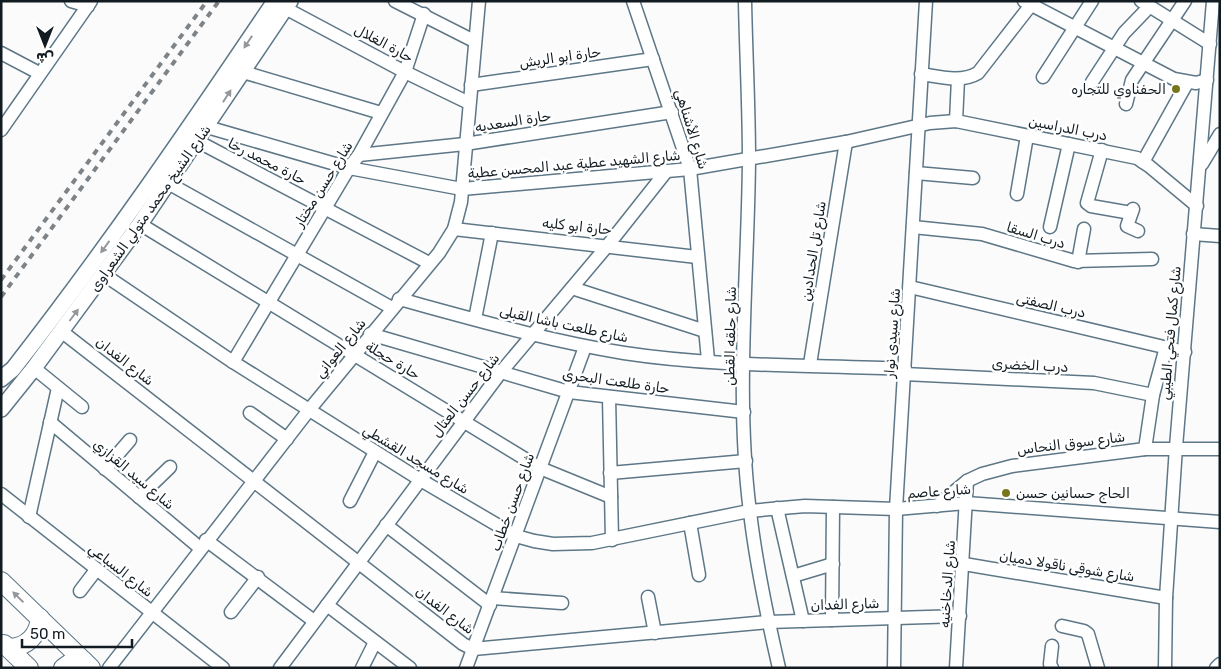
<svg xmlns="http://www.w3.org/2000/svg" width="1221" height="669" font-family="Rubik,'Noto Naskh Arabic',sans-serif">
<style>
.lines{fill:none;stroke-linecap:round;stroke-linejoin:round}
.minor-casing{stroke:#5d7787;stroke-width:15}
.tertiary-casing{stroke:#5d7787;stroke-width:18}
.secondary-casing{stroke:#5d7787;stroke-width:20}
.minor{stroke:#fff;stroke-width:12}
.tertiary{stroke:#fff;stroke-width:15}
.secondary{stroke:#fff;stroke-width:18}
.rail{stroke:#7e8387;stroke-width:4;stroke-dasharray:6 6;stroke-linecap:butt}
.oneway{fill:#94989b}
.poi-dot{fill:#78761c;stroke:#fff;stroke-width:2}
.labels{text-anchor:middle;stroke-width:5;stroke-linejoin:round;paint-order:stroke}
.street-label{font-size:14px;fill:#111b21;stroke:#fff}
.poi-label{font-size:14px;fill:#111b21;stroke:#fff;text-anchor:end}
</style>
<rect width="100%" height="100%" fill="#fbfbfb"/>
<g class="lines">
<g class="minor-casing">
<g id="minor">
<path d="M 71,1 L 88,6"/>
<path d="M 395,1 L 474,41"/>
<path d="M 633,1 L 690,169 L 708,360"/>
<path d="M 745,1 C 746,54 749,107 749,160 C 748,277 735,395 750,512 C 756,564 767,616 779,668"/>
<path d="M 1024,1 L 1174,79 L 1196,83 L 1207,80"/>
<path d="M 1141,1 L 1210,44"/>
<path d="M 285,8 L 405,72 L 469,103"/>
<path d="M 1,53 L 39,73"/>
<path d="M 243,72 L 381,113"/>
<path d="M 921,74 C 940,77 961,83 978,73 L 1034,1"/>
<path d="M 1043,77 L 1092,1"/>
<path d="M 1092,82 L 1124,33 L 1149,7"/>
<path d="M 471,85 L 653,59"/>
<path d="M 1126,104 L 1132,80 L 1185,1"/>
<path d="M 956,121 L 958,79"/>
<path d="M 207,127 L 349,168 L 462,189 L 690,169 L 846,142 L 930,123 L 956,121 L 1137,158 L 1149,166 L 1197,206"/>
<path d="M 1,130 L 91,1"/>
<path d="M 197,141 L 429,263"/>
<path d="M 1102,150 L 1087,203 L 1091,206 L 1131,213"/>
<path d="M 359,155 L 465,144 L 672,112"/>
<path d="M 1143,162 L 1187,83"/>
<path d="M 1202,164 L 1220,134"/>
<path d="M 916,173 L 973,178"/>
<path d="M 168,183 L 392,308"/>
<path d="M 1017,194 L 1027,136"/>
<path d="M 1133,209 L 1127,226 L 1138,231"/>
<path d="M 140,224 L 540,468 L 611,497"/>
<path d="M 913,227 L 982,234 L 1074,261 L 1152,259"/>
<path d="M 1050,227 L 1069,144"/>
<path d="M 454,229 L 697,257"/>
<path d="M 1193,234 L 1220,236"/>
<path d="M 1078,262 L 1084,229"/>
<path d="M 103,274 L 233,362 L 419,479 L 516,536 L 534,541 L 553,544 L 592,543 L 749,511 L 805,506 L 896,509 L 966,503 L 1220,522"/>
<path d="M 910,287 L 1185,352"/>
<path d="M 572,288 L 705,331"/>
<path d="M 399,299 C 473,319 548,341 624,353 C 716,367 812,365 905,369"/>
<path d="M 475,319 L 492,233"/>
<path d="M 61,331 L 463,644 L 473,649 L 768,622 L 960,616"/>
<path d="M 370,334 L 569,392 L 744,412"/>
<path d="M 233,362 L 349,168 L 359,155 L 405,72 L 424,14"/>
<path d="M 810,364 L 846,142"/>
<path d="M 34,368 L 82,407"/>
<path d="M 904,374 L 1094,383 L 1153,395"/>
<path d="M 609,397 L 612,540"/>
<path d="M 250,413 L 287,439"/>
<path d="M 50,422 L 200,548"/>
<path d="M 1145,449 L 1153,395 L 1166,347"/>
<path d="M 105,469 L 130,440"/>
<path d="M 610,473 L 746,461"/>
<path d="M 1,494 L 223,668"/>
<path d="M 139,497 L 170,467"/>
<path d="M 350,501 L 375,452"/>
<path d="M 937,506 L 967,481 L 982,474 L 1012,466 L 1145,449 L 1220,449"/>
<path d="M 777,508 L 803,621"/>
<path d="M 29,517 L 58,388"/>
<path d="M 690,523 L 699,575"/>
<path d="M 386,525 L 490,605"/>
<path d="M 206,540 L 314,621"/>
<path d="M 964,564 L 1166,598"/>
<path d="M 793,576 L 833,564"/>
<path d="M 80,591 L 96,570"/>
<path d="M 648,597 L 655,633"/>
<path d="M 492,598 L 562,603"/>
<path d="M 327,605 L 410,668"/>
<path d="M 231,612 L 258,577"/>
<path d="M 832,620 L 833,507"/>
<path d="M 1062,626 L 1084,631 L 1088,634 L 1098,668"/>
<path d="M 1052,646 L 1050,664 L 1052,668"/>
<path d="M 109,668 L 309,410 L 439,253 L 454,229 L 461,202 L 479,1"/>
<path d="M 280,668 L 501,372 L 608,245 L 665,173"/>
<path d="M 362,668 L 375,642"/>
<path d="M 466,668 L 585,347"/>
<path d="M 894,668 L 896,509 L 926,1"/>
<path d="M 956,668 L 967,481"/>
<path d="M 1165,668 L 1166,598 L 1176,447 L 1213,1"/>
<path d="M 1216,668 L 1220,664"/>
</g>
</g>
<g class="tertiary-casing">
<g id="tertiary">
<path d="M 1,379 L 13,369 C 106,250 191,126 275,1"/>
<path d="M 1,409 L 34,368 L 140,224 L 290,1"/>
</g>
</g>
<g class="secondary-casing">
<g id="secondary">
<path d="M 1,581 L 91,668"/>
<path d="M 4,644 L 29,668"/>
<path d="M 9,648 C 27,647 38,636 40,618"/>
<path d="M 63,668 L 70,663 L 84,661"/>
</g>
</g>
<use href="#minor" class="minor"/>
<use href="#tertiary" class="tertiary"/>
<use href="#secondary" class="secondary"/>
<g class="rail">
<path d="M 1,280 L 207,1"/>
<path d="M 1,297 L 219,1"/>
</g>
</g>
<defs><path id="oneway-solid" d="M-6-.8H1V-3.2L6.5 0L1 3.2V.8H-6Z" transform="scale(1.25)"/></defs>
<g class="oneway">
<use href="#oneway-solid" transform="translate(248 42) rotate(124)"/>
<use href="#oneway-solid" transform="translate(227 96) rotate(-57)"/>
<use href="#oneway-solid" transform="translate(105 247) rotate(126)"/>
<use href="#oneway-solid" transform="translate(74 315) rotate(-53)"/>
<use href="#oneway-solid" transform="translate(18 597) rotate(-136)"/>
</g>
<g class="poi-dot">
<circle cx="1176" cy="89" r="5"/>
<circle cx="1006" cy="493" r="5"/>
</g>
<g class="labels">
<g class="street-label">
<text transform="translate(384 43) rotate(28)" y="5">حارة الغلال</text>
<text transform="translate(560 57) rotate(-8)" y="5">حارة ابو الريش</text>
<text transform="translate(513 121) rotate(-9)" y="5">حارة السعديه</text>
<text transform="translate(1068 128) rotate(11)" y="5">درب الدراسين</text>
<text transform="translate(692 129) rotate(73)" y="5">شارع الأشناهي</text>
<text transform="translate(267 161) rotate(27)" y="5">حارة محمد رخا</text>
<text transform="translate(574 164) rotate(-5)" y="5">شارع الشهيد عطية عبد المحسن عطية</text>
<text transform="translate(323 184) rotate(-58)" y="5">شارع حسن مختار</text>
<text transform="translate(150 208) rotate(-55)" y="5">شارع الشيخ محمد متولي الشعراوى</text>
<text transform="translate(577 226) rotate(6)" y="5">حارة ابو كليه</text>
<text transform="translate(1036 235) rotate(17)" y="5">درب السقا</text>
<text transform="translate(813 251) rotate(-81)" y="5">شارع تل الحدادين</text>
<text transform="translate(1051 305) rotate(13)" y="5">درب الصفتى</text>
<text transform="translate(564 324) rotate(12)" y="5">شارع طلعت باشا القبلى</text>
<text transform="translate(892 333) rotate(-86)" y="5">شارع سيدى نوار</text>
<text transform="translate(1170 333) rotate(-85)" y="5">شارع كمال فتحي الطيبي</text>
<text transform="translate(730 336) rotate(-89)" y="5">شارع حلقه القطن</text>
<text transform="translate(340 348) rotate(-51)" y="5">شارع العواني</text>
<text transform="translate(393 360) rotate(31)" y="5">حارة حجلة</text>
<text transform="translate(125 361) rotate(38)" y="5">شارع الفدان</text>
<text transform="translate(1030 365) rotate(3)" y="5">درب الخضرى</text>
<text transform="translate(616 381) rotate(8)" y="5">حارة طلعت البحرى</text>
<text transform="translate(465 395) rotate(-52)" y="5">شارع حسن العتال</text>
<text transform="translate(1071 443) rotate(-7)" y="5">شارع سوق النحاس</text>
<text transform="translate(416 459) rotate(31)" y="5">شارع مسجد القشطي</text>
<text transform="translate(134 474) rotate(40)" y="5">شارع سيد القزازي</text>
<text transform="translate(939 491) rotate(-4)" y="5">شارع عاصم</text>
<text transform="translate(512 502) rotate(-70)" y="5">شارع حسن خطاب</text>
<text transform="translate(1067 566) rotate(9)" y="5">شارع شوقى ناقولا دميان</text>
<text transform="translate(121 570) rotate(38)" y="5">شارع السباعي</text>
<text transform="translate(947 584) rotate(-86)" y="5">شارع الدخاخنيه</text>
<text transform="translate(845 604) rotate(-2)" y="5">شارع الفدان</text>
<text transform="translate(445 610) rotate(37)" y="5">شارع الفدان</text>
</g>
<g class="poi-label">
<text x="1166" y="94">الحفناوي للتجاره</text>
<text x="1016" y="498" text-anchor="start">الحاج حسانين حسن</text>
</g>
</g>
<rect width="1221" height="669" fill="none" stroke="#111b21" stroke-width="5"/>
<g transform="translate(45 45) rotate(180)" stroke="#ffffff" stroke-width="4" paint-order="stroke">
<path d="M0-4L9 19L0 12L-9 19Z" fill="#111b21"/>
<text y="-8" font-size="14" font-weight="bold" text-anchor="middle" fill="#111b21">ش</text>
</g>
<path d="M22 639v8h110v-8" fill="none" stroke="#111b21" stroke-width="2.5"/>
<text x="30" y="639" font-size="15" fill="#111b21" stroke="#ffffff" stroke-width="4" paint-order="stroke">50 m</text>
</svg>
